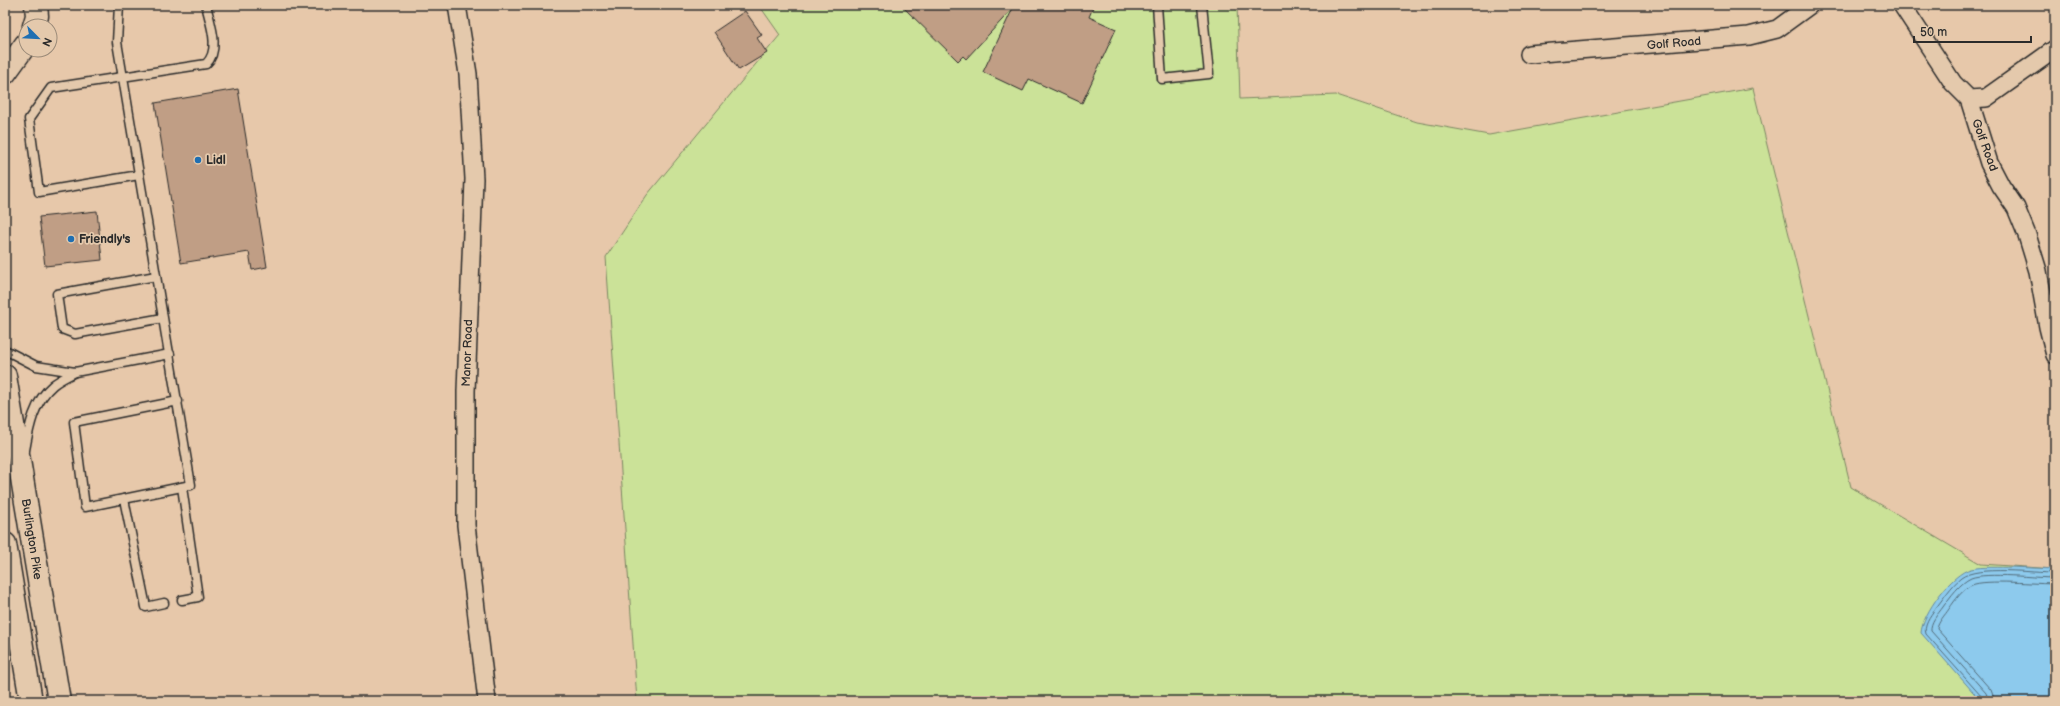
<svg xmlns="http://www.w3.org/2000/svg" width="2060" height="706" font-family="'Balsamiq Sans',sans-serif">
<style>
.green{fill:#cbe298;stroke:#7b8662}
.water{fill:#8dcaed;stroke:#668a9f}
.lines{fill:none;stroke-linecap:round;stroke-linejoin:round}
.shore{stroke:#526b79;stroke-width:1}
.building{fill:#c09e85;stroke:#2b2b2b}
.service-casing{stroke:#2b2b2b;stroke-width:11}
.minor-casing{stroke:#2b2b2b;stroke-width:20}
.trunk-casing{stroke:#2b2b2b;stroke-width:25}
.service{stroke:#e4c9ac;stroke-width:8}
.minor{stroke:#e4c9ac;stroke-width:17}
.trunk{stroke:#e4c9ac;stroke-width:22}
.poi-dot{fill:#1f6fb2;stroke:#e4c9ac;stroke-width:1.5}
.labels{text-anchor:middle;stroke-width:3.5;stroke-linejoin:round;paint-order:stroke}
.street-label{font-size:12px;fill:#2b2b2b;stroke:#e4c9ac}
.poi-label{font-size:12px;font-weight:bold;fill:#2b2b2b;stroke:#e4c9ac;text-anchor:start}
</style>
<rect width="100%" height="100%" fill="#e7c8aa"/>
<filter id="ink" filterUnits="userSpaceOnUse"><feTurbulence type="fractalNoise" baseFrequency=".025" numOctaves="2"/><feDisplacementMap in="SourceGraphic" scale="8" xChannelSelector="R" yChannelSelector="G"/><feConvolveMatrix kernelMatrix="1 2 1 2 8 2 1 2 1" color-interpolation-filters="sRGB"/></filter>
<g filter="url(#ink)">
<path class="green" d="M 759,5 L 1237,5 L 1240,99 L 1336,95 L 1417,122 L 1489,135 L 1753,88 L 1851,487 L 1981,564 L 2055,569 L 2055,701 L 637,701 L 606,257 L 647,195 L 780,35 Z"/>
<path class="water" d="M 2011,567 L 2055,569 L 2055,701 L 1981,701 L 1921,633 C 1922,614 1952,573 1971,569 C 1983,566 1999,568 2011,567 Z"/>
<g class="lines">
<g class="shore">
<path d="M 1984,701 L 1982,697 L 1926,634 C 1923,625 1930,616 1935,609 C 1943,599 1951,586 1961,578 C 1978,565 2033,573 2055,573"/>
<path d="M 1989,701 L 1986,693 L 1931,631 C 1930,622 1938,614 1943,607 C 1950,597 1960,583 1971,578 C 1986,572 2037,578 2055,578"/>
<path d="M 1995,701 L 1991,690 L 1937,629 C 1938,622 1945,615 1949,609 C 1955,600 1963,589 1972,585 C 1985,579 2038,584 2055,584"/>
</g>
</g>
<g class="building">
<path d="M 901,5 L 1064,5 L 1074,9 L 1076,5 L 1094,5 L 1089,17 L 1116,29 L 1082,103 L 1029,79 L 1023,91 L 983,72 L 1013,8 L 966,59 L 963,56 L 958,61 Z"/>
<path d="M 745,11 L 762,35 L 757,38 L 767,53 L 739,70 L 714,32 Z"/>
<path d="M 238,89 L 267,267 L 252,270 L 249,252 L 181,263 L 155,103 Z"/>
<path d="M 97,211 L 102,260 L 45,266 L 39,217 Z"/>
</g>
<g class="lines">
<g class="service-casing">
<g id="service">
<path d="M 119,5 L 117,42 L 156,276"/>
<path d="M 1157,5 L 1162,79 L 1209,74 L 1202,5"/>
<path d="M 139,175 L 39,192 L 29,119 L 51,88 L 206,64 C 221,50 210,23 206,5"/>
<path d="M 163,318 L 75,334 L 62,329 L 57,294 L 156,276 L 191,485 L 85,507 L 74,422 L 178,401"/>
<path d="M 5,350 L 36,366 L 75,372 L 170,354"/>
<path d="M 25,450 C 29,427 34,401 53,385 C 59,380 68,376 75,372"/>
<path d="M 182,487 L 198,597 L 182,600"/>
<path d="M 124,499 L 146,607 L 164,603"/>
</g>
</g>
<g class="minor-casing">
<g id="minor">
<path d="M 457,5 L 468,74 L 474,179 L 466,391 L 466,525 L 487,701"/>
<path d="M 1902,5 L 1953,83 L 1969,99 L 1989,163 L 2001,186 L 2016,208 L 2027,235 L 2038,271 L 2048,327 L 2055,355"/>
<path d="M 1529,54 L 1749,36 L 1777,29 L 1810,5"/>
<path d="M 1969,99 L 1986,98 L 2055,49"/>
</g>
</g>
<g class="trunk-casing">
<g id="trunk">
<path d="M 34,26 L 37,16 L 36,5"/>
<path d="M 5,73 L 26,44"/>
<path d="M 5,376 L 59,701"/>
<path d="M 5,544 L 31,701"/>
</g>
</g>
<use href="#service" class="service"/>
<use href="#minor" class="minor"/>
<use href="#trunk" class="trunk"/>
</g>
</g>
<g class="poi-dot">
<circle cx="198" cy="160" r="4"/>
<circle cx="71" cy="239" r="4"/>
</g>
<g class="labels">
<g class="street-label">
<text transform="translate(1674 43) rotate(-5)" y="4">Golf Road</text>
<text transform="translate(1985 145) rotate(70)" y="4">Golf Road</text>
<text transform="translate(467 353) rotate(-88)" y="4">Manor Road</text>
<text transform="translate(32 539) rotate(81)" y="4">Burlington Pike</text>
</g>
<g class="poi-label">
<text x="206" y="164">Lidl</text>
<text x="79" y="243">Friendly's</text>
</g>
</g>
<rect width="2060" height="706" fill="none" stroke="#e4c9ac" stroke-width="20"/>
<rect x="10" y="10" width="2040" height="686" fill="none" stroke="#2b2b2b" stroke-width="1.5" filter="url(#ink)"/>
<g transform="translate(38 38) rotate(114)"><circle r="19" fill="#e4c9ac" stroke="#9a8a78"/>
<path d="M0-3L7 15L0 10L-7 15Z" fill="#1f6fb2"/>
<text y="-6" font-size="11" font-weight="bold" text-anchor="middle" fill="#2b2b2b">N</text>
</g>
<path d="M1914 36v6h117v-6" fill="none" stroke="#2b2b2b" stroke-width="2"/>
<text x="1920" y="36" font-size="12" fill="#2b2b2b" stroke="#e4c9ac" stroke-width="3" paint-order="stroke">50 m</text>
</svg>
